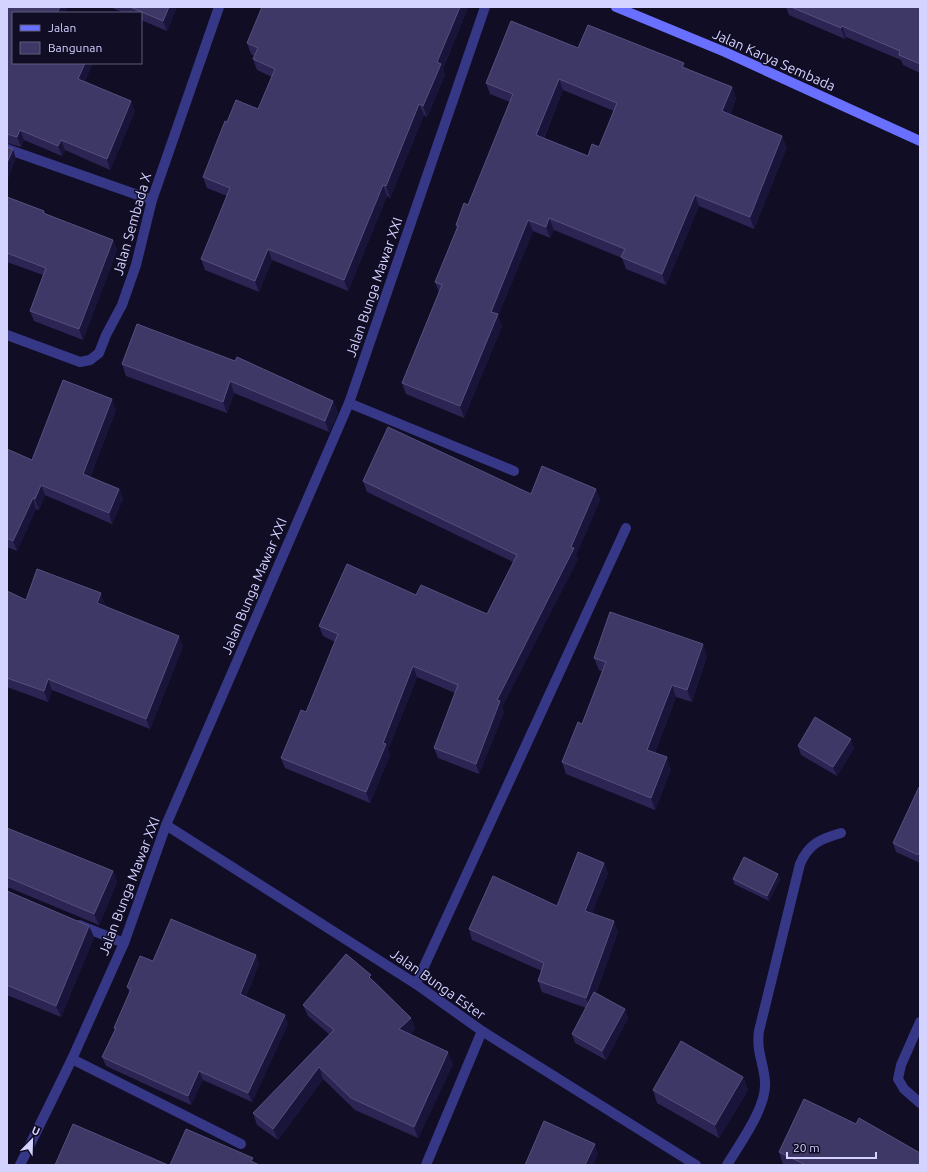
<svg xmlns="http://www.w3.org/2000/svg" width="927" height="1172" font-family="Ubuntu,sans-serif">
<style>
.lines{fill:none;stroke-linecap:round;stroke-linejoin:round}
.lane{stroke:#363887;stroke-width:10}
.street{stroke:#363887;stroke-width:10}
.secondary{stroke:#696fff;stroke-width:10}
.wall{fill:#2c2554;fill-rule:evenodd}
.shaded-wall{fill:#191439}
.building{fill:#3e3866;stroke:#55507e;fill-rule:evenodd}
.labels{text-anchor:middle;stroke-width:3;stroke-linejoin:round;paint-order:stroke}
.street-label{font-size:14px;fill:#d4d2ff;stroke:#100d25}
</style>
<rect width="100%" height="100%" fill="#100d25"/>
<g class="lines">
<g class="lane">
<path d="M 349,403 L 514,471"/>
<path d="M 727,1165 C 740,1143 767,1107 765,1082 C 764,1063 756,1052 759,1031 L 800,864 C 809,843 821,839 841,833"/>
</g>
<g class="street">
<path d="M 7,149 L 152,200"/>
<path d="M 7,335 L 80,362 L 90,360 L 99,353 L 106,335 L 122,305 L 136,265 L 152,200 L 219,7"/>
<path d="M 166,825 L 416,984 L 482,1031 L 696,1165"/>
<path d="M 79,925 L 124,943"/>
<path d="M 416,984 L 626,528"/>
<path d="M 920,1022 L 901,1065 L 898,1079 L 904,1089 L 920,1103"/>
<path d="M 72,1059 L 241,1144"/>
<path d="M 20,1165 L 72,1059 L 124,943 L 166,825 L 349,403 L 485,7"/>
<path d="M 426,1165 L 482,1031"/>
</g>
<path class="secondary" d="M 616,7 L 725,52 L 920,141"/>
</g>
<g class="wall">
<path d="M 7,7 L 68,7 L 65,13 L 13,13 L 13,63 L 93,63 L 85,81 L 135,111 L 110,170 L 65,150 L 62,156 L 24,140 L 21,147 L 7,143 Z"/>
<path d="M 110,7 L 177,7 L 167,31 L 141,20 L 141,13 L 124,13 Z"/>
<path d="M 262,7 L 468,7 L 443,69 L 445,75 L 427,117 L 424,115 L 390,198 L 387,196 L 348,291 L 272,260 L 259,292 L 205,270 L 201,259 L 227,196 L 207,188 L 203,177 L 227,122 L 258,109 L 272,77 L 257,70 L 253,59 L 254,56 L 251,54 L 247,43 Z"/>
<path d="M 786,7 L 920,7 L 920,73 L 903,65 L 901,60 L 846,37 L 845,39 L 789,15 Z"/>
<path d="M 578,48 L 686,68 L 732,87 L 736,99 L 730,114 L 787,147 L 754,229 L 699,206 L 666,285 L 626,269 L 622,258 L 554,230 L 550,238 L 533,231 L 498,316 L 502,326 L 464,418 L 406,394 L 402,383 L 439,292 L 435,282 L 457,228 L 456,225 L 468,205 L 510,102 L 490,94 L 486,83 ZM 563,90 L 614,111 L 599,147 L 588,156 L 544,138 Z"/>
<path d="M 7,197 L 44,211 L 46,214 L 113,240 L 117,250 L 83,340 L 34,321 L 30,311 L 43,275 L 7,262 Z"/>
<path d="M 137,324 L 333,401 L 338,413 L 329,432 L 234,393 L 227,413 L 126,376 L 122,364 Z"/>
<path d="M 116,410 L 90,477 L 119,489 L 123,499 L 112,524 L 45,495 L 39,510 L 36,509 L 17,551 L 7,547 L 7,449 L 32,460 Z"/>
<path d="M 363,481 L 531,494 L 596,489 L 600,500 L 576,555 L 578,559 L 502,707 L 504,712 L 479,774 L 438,758 L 434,748 L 455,693 L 417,677 L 388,750 L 390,755 L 370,803 L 285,768 L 281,758 L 306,712 L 335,642 L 323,636 L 319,626 L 416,595 L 487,614 L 513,562 L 367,492 Z"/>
<path d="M 7,591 L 26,600 L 105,604 L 104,605 L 183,646 L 150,729 L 52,690 L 48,702 L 7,687 Z"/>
<path d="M 707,656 L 692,702 L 676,697 L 655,753 L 671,769 L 655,810 L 566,774 L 562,762 L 582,724 L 603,672 L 599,670 L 594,658 Z"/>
<path d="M 798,746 L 854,748 L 837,776 L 801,755 Z"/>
<path d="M 920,788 L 920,863 L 896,852 L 893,843 Z"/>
<path d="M 7,828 L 113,871 L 117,882 L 99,925 L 10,888 L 7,888 Z"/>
<path d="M 604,863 L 608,873 L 592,913 L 618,932 L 596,993 L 625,1009 L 628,1018 L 606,1060 L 575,1043 L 572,1034 L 586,1008 L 542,992 L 538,981 L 542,971 L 472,940 L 469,929 L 557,906 Z"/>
<path d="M 733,879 L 780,879 L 769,901 L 734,884 Z"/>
<path d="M 7,891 L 89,926 L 94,937 L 61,1017 L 7,995 Z"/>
<path d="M 153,961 L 259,964 L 246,996 L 288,1024 L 252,1102 L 203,1080 L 191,1105 L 106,1066 L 102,1057 L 115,1031 L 114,1028 L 130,993 L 127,987 Z"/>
<path d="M 373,980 L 411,1018 L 415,1029 L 410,1034 L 453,1064 L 418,1138 L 355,1110 L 323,1079 L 278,1140 L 257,1125 L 253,1113 L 329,1034 L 308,1016 L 303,1005 Z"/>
<path d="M 743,1077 L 748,1090 L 719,1138 L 657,1103 L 653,1090 Z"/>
<path d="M 779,1152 L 920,1165 L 786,1165 L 783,1164 Z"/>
</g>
<g class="shaded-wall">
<path d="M 60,7 L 68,7 L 65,13 L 57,13 Z"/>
<path d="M 169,7 L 177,7 L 167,31 L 163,21 Z"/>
<path d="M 460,7 L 468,7 L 443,69 L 445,75 L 427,117 L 423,106 L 437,62 Z"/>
<path d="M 842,26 L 846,37 L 845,39 L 841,28 Z"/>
<path d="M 85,63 L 93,63 L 82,89 L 78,79 Z"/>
<path d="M 684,63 L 688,74 L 682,67 Z"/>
<path d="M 559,79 L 563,90 L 540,146 L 536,135 Z"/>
<path d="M 732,87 L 736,99 L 726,123 L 722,111 Z"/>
<path d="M 131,101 L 135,111 L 110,170 L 107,159 Z"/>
<path d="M 419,104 L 424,115 L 390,198 L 386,186 Z"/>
<path d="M 20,130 L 24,140 L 21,147 L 17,137 Z"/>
<path d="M 782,136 L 787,147 L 754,229 L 750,217 Z"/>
<path d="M 61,140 L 65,150 L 62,156 L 58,146 Z"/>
<path d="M 13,149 L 16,159 L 7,182 L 7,163 Z"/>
<path d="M 383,185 L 387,196 L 348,291 L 344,280 Z"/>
<path d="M 695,195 L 699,206 L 666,285 L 662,274 Z"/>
<path d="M 549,218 L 554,230 L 550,238 L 546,227 Z"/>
<path d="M 528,220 L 533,231 L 498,316 L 502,326 L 464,418 L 460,406 L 491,312 Z"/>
<path d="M 113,240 L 117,250 L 83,340 L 79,329 Z"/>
<path d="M 268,249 L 272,260 L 259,292 L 255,281 Z"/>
<path d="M 230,381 L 234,393 L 227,413 L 223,402 Z"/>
<path d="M 112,399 L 116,410 L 87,484 L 83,474 Z"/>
<path d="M 333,401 L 338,413 L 329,432 L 325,421 Z"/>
<path d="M 41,485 L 45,495 L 39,510 L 35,499 Z"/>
<path d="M 119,489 L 123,499 L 112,524 L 109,513 Z"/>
<path d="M 596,489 L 600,500 L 576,555 L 578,559 L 502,707 L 504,712 L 479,774 L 476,764 L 497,700 L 571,547 Z"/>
<path d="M 33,498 L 36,509 L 17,551 L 13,541 Z"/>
<path d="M 101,593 L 105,604 L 101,613 L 97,603 Z"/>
<path d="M 179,636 L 183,646 L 150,729 L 146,719 Z"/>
<path d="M 703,644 L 707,656 L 692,702 L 687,690 Z"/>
<path d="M 413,666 L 417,677 L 388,750 L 390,755 L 370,803 L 366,792 L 383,743 Z"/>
<path d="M 48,679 L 52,690 L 48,702 L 44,691 Z"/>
<path d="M 672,685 L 676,697 L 652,761 L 647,750 Z"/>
<path d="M 851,739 L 854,748 L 837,776 L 833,767 Z"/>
<path d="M 667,757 L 671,769 L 655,810 L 651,798 Z"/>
<path d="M 920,850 L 920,860 L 918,855 Z"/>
<path d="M 604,863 L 608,873 L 589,921 L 585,911 Z"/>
<path d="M 113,871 L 117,882 L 99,925 L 94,914 Z"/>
<path d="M 778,874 L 780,879 L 769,901 L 767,896 Z"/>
<path d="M 614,921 L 618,932 L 590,1009 L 586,998 Z"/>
<path d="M 89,926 L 94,937 L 61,1017 L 56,1006 Z"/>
<path d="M 256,955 L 259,964 L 243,1003 L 240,994 Z"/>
<path d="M 625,1009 L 628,1018 L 606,1060 L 602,1051 Z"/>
<path d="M 285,1015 L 288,1024 L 252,1102 L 248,1093 Z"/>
<path d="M 411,1018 L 415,1029 L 403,1041 L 399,1029 Z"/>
<path d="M 448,1052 L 453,1064 L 418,1138 L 414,1127 Z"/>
<path d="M 319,1067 L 323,1079 L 278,1140 L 273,1129 Z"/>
<path d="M 199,1071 L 203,1080 L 191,1105 L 188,1096 Z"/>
<path d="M 743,1077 L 748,1090 L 719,1138 L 715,1125 Z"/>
<path d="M 595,1144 L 598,1155 L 594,1165 L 585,1165 Z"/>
</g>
<g class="building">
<path d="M 7,7 L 60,7 L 57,13 L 13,13 L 13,63 L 85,63 L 78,79 L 131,101 L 107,159 L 61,140 L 58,146 L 20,130 L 17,137 L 7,134 Z"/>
<path d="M 130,7 L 169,7 L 163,21 Z"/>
<path d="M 262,7 L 460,7 L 437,62 L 441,64 L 423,106 L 419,104 L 386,186 L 383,185 L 344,280 L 268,249 L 255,281 L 201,259 L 230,188 L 203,177 L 225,121 L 227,122 L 236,100 L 258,109 L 275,69 L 253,59 L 258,48 L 247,43 Z"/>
<path d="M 791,7 L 920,7 L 920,64 L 899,55 L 900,51 L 842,26 L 841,28 Z"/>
<path d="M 511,21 L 578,48 L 588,25 L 684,63 L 682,67 L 732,87 L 722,111 L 782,136 L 750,217 L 695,195 L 662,274 L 621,257 L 625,249 L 549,218 L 546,227 L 528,220 L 491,312 L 498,314 L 460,406 L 402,383 L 442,285 L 435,282 L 458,226 L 456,225 L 464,203 L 468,205 L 513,94 L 486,83 ZM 559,79 L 617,103 L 599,147 L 592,144 L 588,156 L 536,135 Z"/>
<path d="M 7,147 L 13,149 L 7,163 Z"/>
<path d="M 7,197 L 44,211 L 43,213 L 113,240 L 79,329 L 30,311 L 46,268 L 7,253 Z"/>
<path d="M 137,324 L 235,361 L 237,357 L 333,401 L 325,421 L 230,381 L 223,402 L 122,364 Z"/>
<path d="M 63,380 L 112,399 L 83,474 L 119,489 L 109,513 L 41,485 L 35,499 L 33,498 L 13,541 L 7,538 L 7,449 L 32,460 Z"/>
<path d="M 388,427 L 531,494 L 542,466 L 596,489 L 571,547 L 574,548 L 497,700 L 500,701 L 476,764 L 434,748 L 458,685 L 413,666 L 383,743 L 386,744 L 366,792 L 281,758 L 301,710 L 306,712 L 338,634 L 319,626 L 347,564 L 416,595 L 421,585 L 487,614 L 517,555 L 363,481 Z"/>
<path d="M 37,569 L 101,593 L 97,603 L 179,636 L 146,719 L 48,679 L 44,691 L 7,678 L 7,591 L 26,600 Z"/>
<path d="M 610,612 L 703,644 L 687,690 L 672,685 L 647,750 L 667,757 L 651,798 L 562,762 L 578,722 L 582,724 L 606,662 L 594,658 Z"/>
<path d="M 815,717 L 851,739 L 833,767 L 798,746 Z"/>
<path d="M 919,787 L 920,788 L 920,850 L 918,855 L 893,843 Z"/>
<path d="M 7,828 L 113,871 L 94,914 L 7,877 Z"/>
<path d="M 578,852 L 604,863 L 585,911 L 614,921 L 586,998 L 538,981 L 544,963 L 469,929 L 493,876 L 557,906 Z"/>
<path d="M 744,857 L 778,874 L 767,896 L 733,879 Z"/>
<path d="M 7,891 L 89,926 L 56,1006 L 7,985 Z"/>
<path d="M 171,919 L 256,955 L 240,994 L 285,1015 L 248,1093 L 199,1071 L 188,1096 L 102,1057 L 116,1028 L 114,1028 L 131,989 L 127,987 L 140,956 L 153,961 Z"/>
<path d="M 346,954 L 371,975 L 369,977 L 411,1018 L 399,1029 L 448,1052 L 414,1127 L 351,1098 L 319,1067 L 273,1129 L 253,1113 L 334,1030 L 303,1005 Z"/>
<path d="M 594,992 L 625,1009 L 602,1051 L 572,1034 Z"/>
<path d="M 681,1041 L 743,1077 L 715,1125 L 653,1090 Z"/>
<path d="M 804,1099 L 856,1124 L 859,1118 L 920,1153 L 920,1165 L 806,1165 L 779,1152 Z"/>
<path d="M 544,1121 L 595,1144 L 585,1165 L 525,1165 Z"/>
<path d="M 73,1124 L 168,1165 L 55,1165 Z"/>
<path d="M 186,1129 L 253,1158 L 251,1161 L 259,1165 L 170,1165 Z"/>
</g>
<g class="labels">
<g class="street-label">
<text transform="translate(774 60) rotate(24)" y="5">Jalan Karya Sembada</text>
<text transform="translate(132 224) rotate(-74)" y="5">Jalan Sembada X</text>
<text transform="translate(374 287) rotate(-71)" y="5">Jalan Bunga Mawar XXI</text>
<text transform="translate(254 586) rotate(-67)" y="5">Jalan Bunga Mawar XXI</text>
<text transform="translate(129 886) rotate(-69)" y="5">Jalan Bunga Mawar XXI</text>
<text transform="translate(438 984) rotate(35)" y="5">Jalan Bunga Ester</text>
</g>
</g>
<rect width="927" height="1172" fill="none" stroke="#d4d2ff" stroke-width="16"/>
<rect x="12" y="12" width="130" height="52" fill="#100d25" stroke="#5e5c7c"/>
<rect x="20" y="25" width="20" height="6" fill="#696fff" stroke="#5e5c7c"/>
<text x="48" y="32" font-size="12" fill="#d4d2ff">Jalan</text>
<rect x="20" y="42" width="20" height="12" fill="#3e3866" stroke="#5e5c7c"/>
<text x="48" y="52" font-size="12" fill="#d4d2ff">Bangunan</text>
<g transform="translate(32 1140) rotate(23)" stroke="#100d25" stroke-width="3" paint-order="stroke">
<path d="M0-3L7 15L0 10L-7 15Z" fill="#d4d2ff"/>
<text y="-6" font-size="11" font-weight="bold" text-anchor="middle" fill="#d4d2ff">U</text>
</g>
<path d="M787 1152v6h89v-6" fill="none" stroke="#d4d2ff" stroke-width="2"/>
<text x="793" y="1152" font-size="12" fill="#d4d2ff" stroke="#100d25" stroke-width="3" paint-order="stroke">20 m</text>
</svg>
